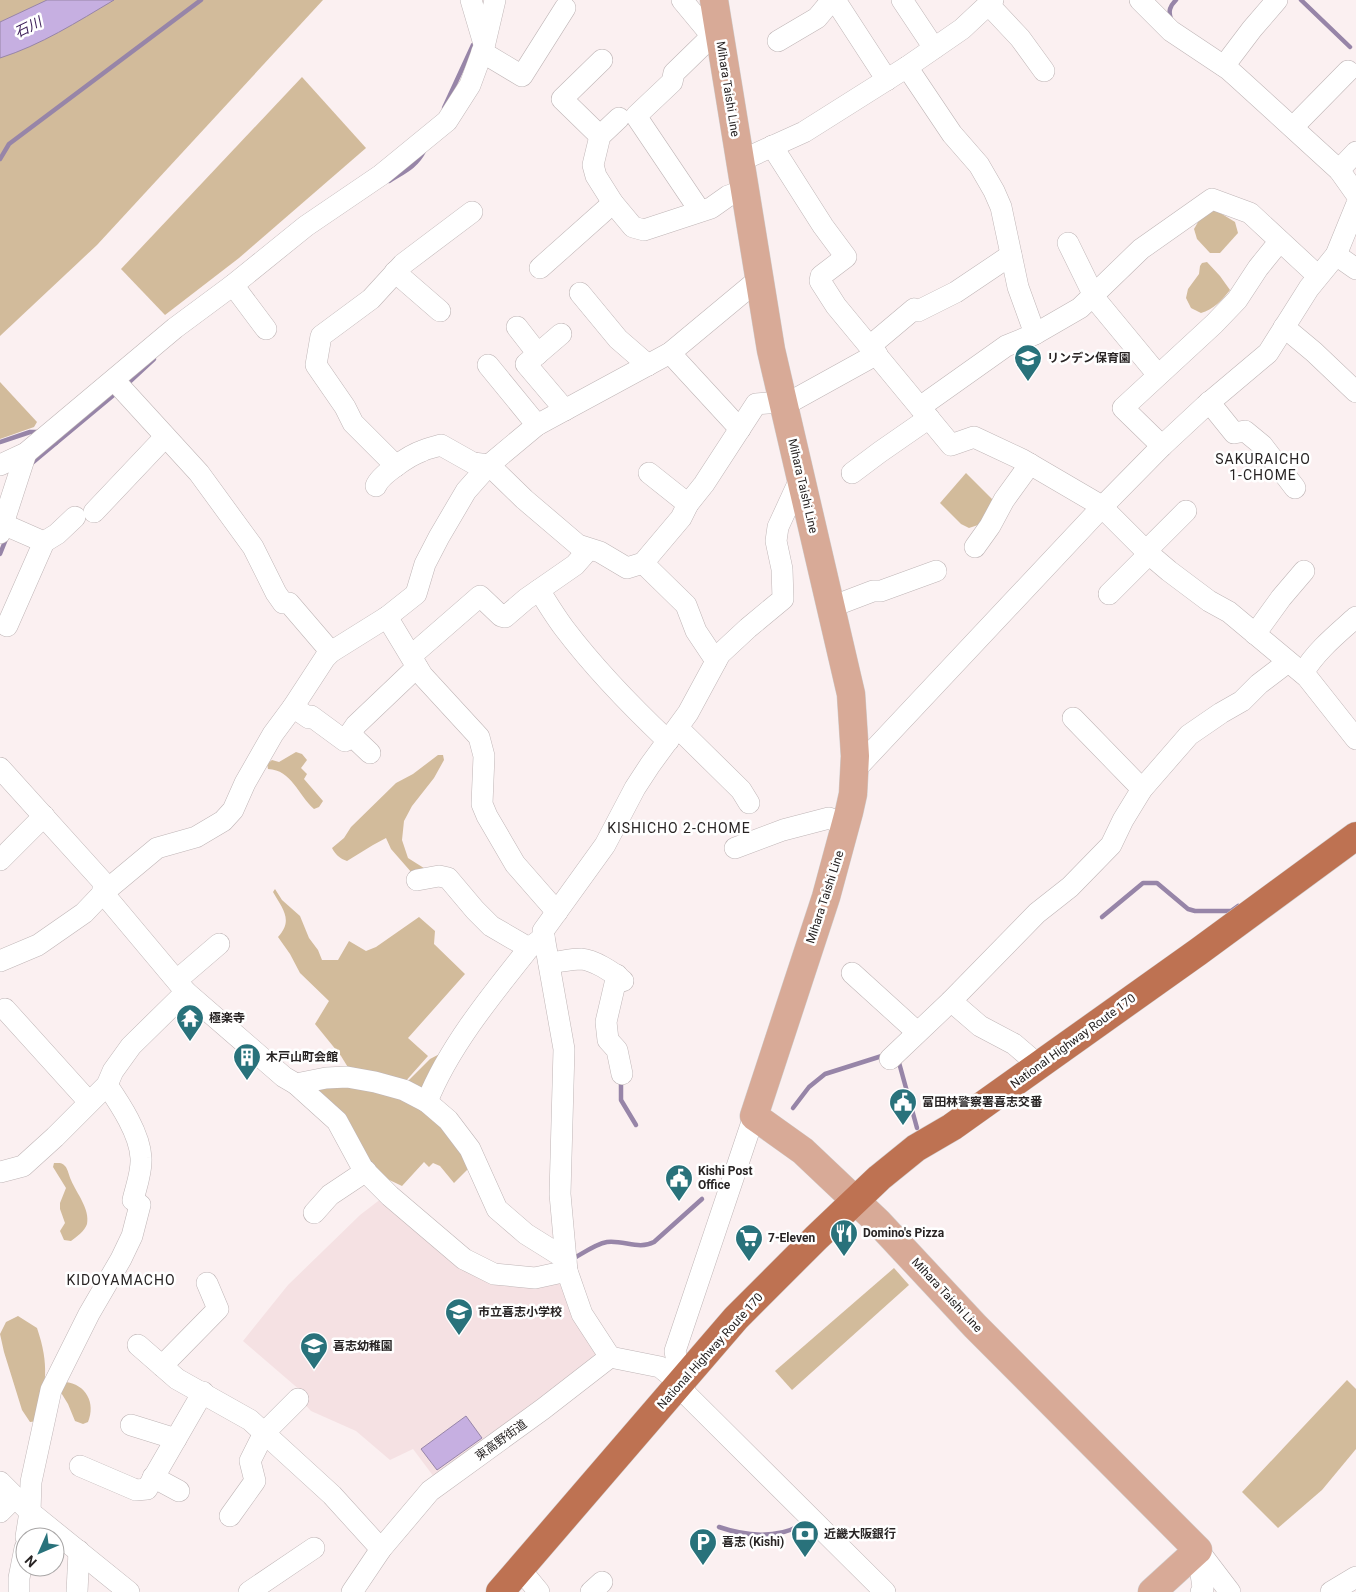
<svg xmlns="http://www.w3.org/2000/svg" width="1356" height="1592" font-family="Roboto,'Noto Sans JP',sans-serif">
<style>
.built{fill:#f5e1e3}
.green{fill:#d2bb9b}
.water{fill:#c6afe1;stroke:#9785a8}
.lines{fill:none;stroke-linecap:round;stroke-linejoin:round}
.stream{stroke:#9785a8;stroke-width:4.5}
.minor-casing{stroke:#bfb5b6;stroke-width:22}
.major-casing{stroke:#d0cfcf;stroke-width:29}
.highway-casing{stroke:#d0cfcf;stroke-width:29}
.minor{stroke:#fff;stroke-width:21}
.major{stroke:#d8aa97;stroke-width:28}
.highway{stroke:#be7252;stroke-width:28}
.labels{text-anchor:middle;stroke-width:5;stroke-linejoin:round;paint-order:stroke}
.street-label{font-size:12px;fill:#282424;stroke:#fff}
.poi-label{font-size:12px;font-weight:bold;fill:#282424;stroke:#fff;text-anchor:start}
.water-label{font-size:14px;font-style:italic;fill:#3a1b56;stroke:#fff}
.neighbourhood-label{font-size:14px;letter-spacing:1px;fill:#282424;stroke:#fff}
</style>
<rect width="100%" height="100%" fill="#fbf0f1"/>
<path class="built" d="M 386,1195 L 464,1266 L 557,1279 L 577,1317 L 601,1351 L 437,1481 L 413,1449 L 390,1460 L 356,1431 L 311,1411 L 301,1400 L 301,1391 L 243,1341 L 288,1285 L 360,1215 Z"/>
<g class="green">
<path d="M 0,0 L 323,0 L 97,245 L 0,336 Z"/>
<path d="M 302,77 L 366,148 L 239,258 L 165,315 L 121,269 Z"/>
<path d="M 1209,211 L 1217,211 L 1235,222 L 1238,233 L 1220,253 L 1210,253 L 1197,239 L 1194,229 L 1201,217 Z"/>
<path d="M 1207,262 L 1220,276 L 1230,290 C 1222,300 1213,310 1201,313 L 1191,308 L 1186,298 L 1188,289 L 1199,274 L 1200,266 L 1202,263 Z"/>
<path d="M 0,382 L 37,422 L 34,427 L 0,439 Z"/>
<path d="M 966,473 L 998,505 L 978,525 L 969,528 L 961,524 L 940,503 Z"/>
<path d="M 296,752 L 302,754 L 307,760 L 301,768 L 307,774 L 304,779 L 323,801 L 319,807 L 314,809 C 298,795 292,770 268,769 L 267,764 L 272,760 L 279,762 Z"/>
<path d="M 438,755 L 443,755 L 444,760 L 434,778 L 412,806 L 404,821 L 402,840 L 408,858 L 427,870 L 412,873 L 391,849 L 386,838 L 373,845 L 347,861 C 340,859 335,854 332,848 L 344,838 L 351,827 L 396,783 L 413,774 Z"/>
<path d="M 275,889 L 282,900 L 300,916 L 309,938 L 318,950 L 322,960 L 338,960 L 349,941 L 366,951 L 376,947 L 419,917 L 435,931 L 434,944 L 465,974 L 408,1038 L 428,1056 L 404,1083 L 349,1069 L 341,1056 L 315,1024 L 329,1001 L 300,973 L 290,954 L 278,937 C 294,920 282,908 273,892 Z"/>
<path d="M 453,1047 L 427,1095 L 406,1083 L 430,1059 Z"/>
<path d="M 321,1081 L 423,1102 L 473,1164 L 454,1183 L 440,1166 L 433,1163 L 429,1167 L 424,1162 L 402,1186 L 381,1176 L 311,1085 Z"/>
<path d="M 54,1163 C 58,1163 62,1162 65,1166 C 68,1169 69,1176 71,1180 C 77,1194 90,1209 87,1224 C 85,1231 76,1237 71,1241 L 64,1240 L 60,1231 L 65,1223 L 60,1209 L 60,1203 L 66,1188 L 53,1167 Z"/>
<path d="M 894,1268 L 909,1285 L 792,1390 L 775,1371 Z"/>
<path d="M 18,1316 L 37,1328 C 50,1366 45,1383 39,1421 L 30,1422 L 22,1410 L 4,1352 L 0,1334 L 6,1322 Z"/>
<path d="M 1347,1380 L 1356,1389 L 1356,1449 L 1322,1490 L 1278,1528 L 1242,1492 Z"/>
<path d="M 65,1382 C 86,1384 96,1403 88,1422 L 83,1424 L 75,1421 L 68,1404 L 60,1391 Z"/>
</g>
<g class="water">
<path d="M 47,0 L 114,0 C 77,22 41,45 0,58 L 0,22 Z"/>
<path d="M 466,1416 L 482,1438 L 437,1470 L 421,1449 Z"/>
</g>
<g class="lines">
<g class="stream">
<path d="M 1301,0 L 1350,47"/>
<path d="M 1171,19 C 1168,11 1170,6 1176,0"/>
<path d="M 444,108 L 473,45"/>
<path d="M 0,159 L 9,144 L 201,0"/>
<path d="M 389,181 C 403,172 416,167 424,151"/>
<path d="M 126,385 L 154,359"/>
<path d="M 51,439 L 56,443 L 116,393"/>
<path d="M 0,442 L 30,432 L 40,432"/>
<path d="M 32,463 L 56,443"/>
<path d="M 0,554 L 6,539"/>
<path d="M 1102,917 L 1143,883 L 1157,883 L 1188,909 L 1195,911 L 1231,911 L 1238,906"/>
<path d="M 898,1059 L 917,1128"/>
<path d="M 621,1078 L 621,1100 L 636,1125"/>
<path d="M 793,1108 L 809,1087 L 825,1074 L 885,1055"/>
<path d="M 571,1260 C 582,1254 595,1244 607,1242 C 624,1240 639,1250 654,1242 L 702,1199"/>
<path d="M 719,1527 C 745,1536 777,1539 801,1525"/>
</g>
<g class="minor-casing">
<g id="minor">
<path d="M 471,0 L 484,44"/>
<path d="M 682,0 L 721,47"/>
<path d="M 835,0 L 887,80"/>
<path d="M 902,0 L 934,48"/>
<path d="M 1140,0 L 1171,31 L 1228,69 L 1237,77 L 1339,170 L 1356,194"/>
<path d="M 989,5 L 1020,38 L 1044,71"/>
<path d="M 778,41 L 817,18 L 832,0"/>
<path d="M 482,52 L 522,76 L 565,8"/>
<path d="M 1224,66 L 1252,29 L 1277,0"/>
<path d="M 907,67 L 952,134 L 979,165 L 994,191 L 1001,207 L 1018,287 L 1035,334"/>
<path d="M 619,118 L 600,136 L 593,165 L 596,176 L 613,203 L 633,227 L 644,230 L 711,208 L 728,196 L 745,190"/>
<path d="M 1293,127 L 1348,71"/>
<path d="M 600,136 L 562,99 L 602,60"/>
<path d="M 772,146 L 823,226 L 846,257 L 821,276 L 820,281 L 836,306 L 951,445 L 974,437 L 1023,460 L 1100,505 L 1149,554 L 1169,571 L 1209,601 L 1229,612 L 1307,677 L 1356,739"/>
<path d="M 740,161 L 804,132 L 907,67 L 962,29 L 993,0"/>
<path d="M 1339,170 L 1356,152"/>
<path d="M 700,211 L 636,116 L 672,82 L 674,73 L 712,36"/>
<path d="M 1068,243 L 1096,300 L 1158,375"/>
<path d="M 1336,255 L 1356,269"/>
<path d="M 540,268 L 613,203"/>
<path d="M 395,272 L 440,311"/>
<path d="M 233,285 L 266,329"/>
<path d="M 580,293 L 618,339 L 648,365"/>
<path d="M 517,327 L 538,354"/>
<path d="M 1284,327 L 1314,352 L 1356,392"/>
<path d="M 561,334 L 526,364 L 565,410"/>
<path d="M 870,346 L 914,309 L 918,311 L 956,292 L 1011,255"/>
<path d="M 670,353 L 740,429"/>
<path d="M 488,365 L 537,425"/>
<path d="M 114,380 L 199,473 L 253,547 L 276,593 L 283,603 L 289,603 L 331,652"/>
<path d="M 1209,402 L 1234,433 L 1245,431 L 1262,445 L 1295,488"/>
<path d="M 920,407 L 1006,346 L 1035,334 L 1080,308 L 1141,249 L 1212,199 L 1250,213 L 1318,276"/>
<path d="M 1162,446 L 1123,408 L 1214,324 L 1237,300 L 1258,268 L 1279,242"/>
<path d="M 0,465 L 26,453 L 175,328 L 233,285 L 306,226 L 381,175 L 447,121 L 470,85 L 484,47 L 495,0"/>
<path d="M 396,466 L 353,423 L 345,407 L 316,365 L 321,336 L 371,299 L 403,264 L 472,212"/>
<path d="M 649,473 L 688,504"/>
<path d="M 852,473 L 880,452 L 929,418"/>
<path d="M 376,486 C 380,475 410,455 422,451 C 428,448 435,447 441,445 L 473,463 L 489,465 L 524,499 L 578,545 L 600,552 L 627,568 L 643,563 L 681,518 L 688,504 L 704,484 L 756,404 L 792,401 L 877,354"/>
<path d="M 94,512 L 165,437"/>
<path d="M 3,524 L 44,542 L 7,626"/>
<path d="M 0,533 L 26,453"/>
<path d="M 44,542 L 57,534 L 75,517"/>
<path d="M 975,547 L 990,526 L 1004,500 L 1030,464"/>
<path d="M 1146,551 L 1186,511"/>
<path d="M 643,563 L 686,605 L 696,631 L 716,661"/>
<path d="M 539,590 C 547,603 555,616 564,628 C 595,669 631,706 668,741"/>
<path d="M 1109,594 L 1149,554"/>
<path d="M 831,607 L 873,591 L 881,591 L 936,571"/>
<path d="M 387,617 L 422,675 L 479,737 L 484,756 L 482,804 L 487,816 L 515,864 L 557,912"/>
<path d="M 1255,634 L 1281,598 L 1304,571"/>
<path d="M 411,656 L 480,596 L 501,616 L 505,617 L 526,599 L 575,565 L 589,549"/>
<path d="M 1303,673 C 1316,651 1336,635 1356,617"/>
<path d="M 293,707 L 309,718 L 311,716 L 345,741 L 356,725 L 417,667"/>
<path d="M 1073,718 L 1142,789"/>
<path d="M 678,728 L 741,790 L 749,803"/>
<path d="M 350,734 L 370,753"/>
<path d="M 0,768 L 103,882 L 103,893 L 186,992 L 284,1077 L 296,1084 L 337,1121 L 363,1169 L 390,1196 L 464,1259 L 494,1274 L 535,1278 L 567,1271"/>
<path d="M 855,770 L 1102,507 L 1162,446 L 1205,406 L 1268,353 L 1309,288 L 1336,255 L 1356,206"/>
<path d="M 735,848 L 783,830 L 829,818 L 846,826"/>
<path d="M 0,860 L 44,816"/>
<path d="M 417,880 L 439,876 L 448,878 L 475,910 L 491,926 L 529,948"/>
<path d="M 0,961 L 38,945 L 84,913 L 103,893 L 157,848 L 196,837 L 223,821 L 233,810 L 245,783 L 273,734 L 293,707 L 325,658 L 331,652 L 387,617 L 416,594 L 425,564 L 439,537 L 466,491 L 489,465 L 537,425 L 670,353 L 759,279"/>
<path d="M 549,963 C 559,962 571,959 581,959 C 594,960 613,972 623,981"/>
<path d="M 852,973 L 917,1032"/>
<path d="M 617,975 L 606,1022 L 608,1040 L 617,1050 L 622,1074"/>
<path d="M 177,980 L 219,944"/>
<path d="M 951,1001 L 980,1026 L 1014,1044 L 1028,1056 L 1037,1066"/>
<path d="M 5,1009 L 89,1102"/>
<path d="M 890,1059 L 951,1001 L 1037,913 L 1070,887 L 1111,845 L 1123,820 L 1142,789 L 1189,735 L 1221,713 L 1242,701 L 1259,684 L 1288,662"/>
<path d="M 296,1084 L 326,1078 L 347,1077 L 375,1082 L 404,1090 L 427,1102 L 448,1120 L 470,1149 L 497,1209 L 526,1234 L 566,1259"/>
<path d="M 427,1102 C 448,1048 493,993 529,948 L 544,937"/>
<path d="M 754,1116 L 675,1351 L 681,1384 L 687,1395 L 885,1592"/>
<path d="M 0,1172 L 23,1166 L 55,1137 L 107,1085 L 113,1071 L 131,1046 L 186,992"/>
<path d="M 314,1213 L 330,1195 L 366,1171"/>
<path d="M 138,1345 L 177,1379 L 250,1420 L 332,1495 L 381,1549"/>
<path d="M 610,1357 L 582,1314 L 567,1271 L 560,1194 L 564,1049 L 543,931 L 605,845 L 635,788 L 650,765 L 688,713 L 720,654 L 748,628 L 783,599 L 782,569 L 776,541 L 778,527 L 801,477"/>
<path d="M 162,1366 L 218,1309 L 207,1283"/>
<path d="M 131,1425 L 176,1439"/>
<path d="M 80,1466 L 136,1490 L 147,1489 L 203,1392"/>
<path d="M 153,1477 L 179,1491"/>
<path d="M 0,1482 L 30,1512 L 129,1592"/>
<path d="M 0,1512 L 15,1497"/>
<path d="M 230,1516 L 255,1481 L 250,1461 L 264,1433 L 298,1399"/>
<path d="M 26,1537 L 30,1512 L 31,1482 L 51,1390 L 89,1314 L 121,1259 L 132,1236 L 140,1205 L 133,1200 C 136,1187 142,1172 141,1158 C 140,1134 120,1104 107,1085"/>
<path d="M 1198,1550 L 1230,1592"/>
<path d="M 1198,1550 C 1198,1564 1202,1575 1203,1589 L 1201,1592"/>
<path d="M 520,1569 L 539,1592"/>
<path d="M 19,1592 L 19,1578 L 25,1548"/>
<path d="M 77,1592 L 79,1551"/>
<path d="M 249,1592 L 314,1548"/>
<path d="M 352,1592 L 381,1549 L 430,1491 L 543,1409 L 610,1357 L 660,1367 L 681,1384"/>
<path d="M 591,1592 L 602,1582"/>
<path d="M 1331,1592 L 1356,1577"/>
</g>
</g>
<g class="major-casing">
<path id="major" d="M 714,0 L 771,350 L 851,694 L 855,756 L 853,794 L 849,812 L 826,897 L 754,1116 L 803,1151 L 878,1222 L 975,1326 L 1198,1550 L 1152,1592"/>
</g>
<g class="highway-casing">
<path id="highway" d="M 500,1592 L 736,1318 L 816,1238 L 879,1178 L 916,1148 L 952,1127 L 1198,952 L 1356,836"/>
</g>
<use href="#minor" class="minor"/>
<use href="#major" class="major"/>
<use href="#highway" class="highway"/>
</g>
<defs>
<g id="school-pin" transform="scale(1.4375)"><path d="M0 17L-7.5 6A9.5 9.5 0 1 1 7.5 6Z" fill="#29727b" stroke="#fff"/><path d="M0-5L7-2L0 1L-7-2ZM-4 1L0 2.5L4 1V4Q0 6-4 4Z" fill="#fff"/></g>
<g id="temple-pin" transform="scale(1.4375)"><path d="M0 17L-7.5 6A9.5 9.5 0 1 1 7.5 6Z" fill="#29727b" stroke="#fff"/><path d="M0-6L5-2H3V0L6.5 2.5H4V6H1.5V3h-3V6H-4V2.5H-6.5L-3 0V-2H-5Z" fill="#fff"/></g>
<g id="building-pin" transform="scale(1.4375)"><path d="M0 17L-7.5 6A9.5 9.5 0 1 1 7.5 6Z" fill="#29727b" stroke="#fff"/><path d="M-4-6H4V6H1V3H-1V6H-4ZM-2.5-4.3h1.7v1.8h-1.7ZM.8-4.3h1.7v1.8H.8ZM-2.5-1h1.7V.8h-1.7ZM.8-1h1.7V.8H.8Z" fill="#fff"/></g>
<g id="civic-pin" transform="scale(1.4375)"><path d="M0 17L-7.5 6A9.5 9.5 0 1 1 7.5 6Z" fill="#29727b" stroke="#fff"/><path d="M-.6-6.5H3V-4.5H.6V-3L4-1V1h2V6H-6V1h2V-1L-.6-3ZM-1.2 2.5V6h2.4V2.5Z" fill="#fff"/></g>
<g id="restaurant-pin" transform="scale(1.4375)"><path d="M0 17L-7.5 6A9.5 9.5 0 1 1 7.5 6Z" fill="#29727b" stroke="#fff"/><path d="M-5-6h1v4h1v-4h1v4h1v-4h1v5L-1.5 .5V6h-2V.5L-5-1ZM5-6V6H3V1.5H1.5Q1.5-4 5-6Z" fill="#fff"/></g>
<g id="supermarket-pin" transform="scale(1.4375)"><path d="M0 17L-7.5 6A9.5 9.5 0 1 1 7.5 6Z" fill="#29727b" stroke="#fff"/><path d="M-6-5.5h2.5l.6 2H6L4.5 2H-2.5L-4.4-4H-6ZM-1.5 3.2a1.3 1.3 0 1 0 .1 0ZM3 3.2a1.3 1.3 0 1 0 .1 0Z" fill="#fff"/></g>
<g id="bank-pin" transform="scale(1.4375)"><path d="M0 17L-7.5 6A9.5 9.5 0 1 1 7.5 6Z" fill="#29727b" stroke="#fff"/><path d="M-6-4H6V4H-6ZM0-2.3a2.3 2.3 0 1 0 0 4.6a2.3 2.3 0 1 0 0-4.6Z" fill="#fff"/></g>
<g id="parking-pin" transform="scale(1.4375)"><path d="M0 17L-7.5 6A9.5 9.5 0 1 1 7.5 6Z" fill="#29727b" stroke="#fff"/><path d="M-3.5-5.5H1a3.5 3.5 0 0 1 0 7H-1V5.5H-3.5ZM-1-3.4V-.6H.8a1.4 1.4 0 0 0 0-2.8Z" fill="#fff"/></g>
</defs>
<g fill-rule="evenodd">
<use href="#school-pin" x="1028" y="358"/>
<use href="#temple-pin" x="190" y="1018"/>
<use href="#building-pin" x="247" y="1057"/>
<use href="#civic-pin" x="903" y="1102"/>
<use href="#civic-pin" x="679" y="1178"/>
<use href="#restaurant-pin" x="844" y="1233"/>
<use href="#supermarket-pin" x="749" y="1238"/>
<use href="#school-pin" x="459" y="1312"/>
<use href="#school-pin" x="314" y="1346"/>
<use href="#bank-pin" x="805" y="1534"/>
<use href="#parking-pin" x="703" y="1542"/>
</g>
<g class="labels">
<g class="street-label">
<text transform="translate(728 89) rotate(81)" y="4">Mihara Taishi Line</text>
<text transform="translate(803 486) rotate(77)" y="4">Mihara Taishi Line</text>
<text transform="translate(825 897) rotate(-72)" y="4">Mihara Taishi Line</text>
<text transform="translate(1073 1041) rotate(-36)" y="4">National Highway Route 170</text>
<text transform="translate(947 1295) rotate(47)" y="4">Mihara Taishi Line</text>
<text transform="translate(710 1351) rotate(-48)" y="4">National Highway Route 170</text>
<text transform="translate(501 1440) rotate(-36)" y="4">東高野街道</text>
</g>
<g class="poi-label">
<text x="1047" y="362">リンデン保育園</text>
<text x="209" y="1022">極楽寺</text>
<text x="266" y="1061">木戸山町会館</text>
<text x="922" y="1106">富田林警察署喜志交番</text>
<text x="698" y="1175">Kishi Post<tspan x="698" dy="14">Office</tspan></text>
<text x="863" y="1237">Domino's Pizza</text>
<text x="768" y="1242">7-Eleven</text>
<text x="478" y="1316">市立喜志小学校</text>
<text x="333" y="1350">喜志幼稚園</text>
<text x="824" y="1538">近畿大阪銀行</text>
<text x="722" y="1546">喜志 (Kishi)</text>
</g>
<g class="water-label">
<text transform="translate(28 27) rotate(-26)" y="5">石川</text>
</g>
<g class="neighbourhood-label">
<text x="1263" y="464">SAKURAICHO<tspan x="1263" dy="16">1-CHOME</tspan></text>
<text x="679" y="833">KISHICHO 2-CHOME</text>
<text x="121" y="1285">KIDOYAMACHO</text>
</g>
</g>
<g transform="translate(40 1552) rotate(225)"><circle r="24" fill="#ffffff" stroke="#a9a7a7"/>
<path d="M0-4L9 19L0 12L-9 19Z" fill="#29727b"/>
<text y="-8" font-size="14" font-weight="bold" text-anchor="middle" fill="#282424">N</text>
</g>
</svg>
